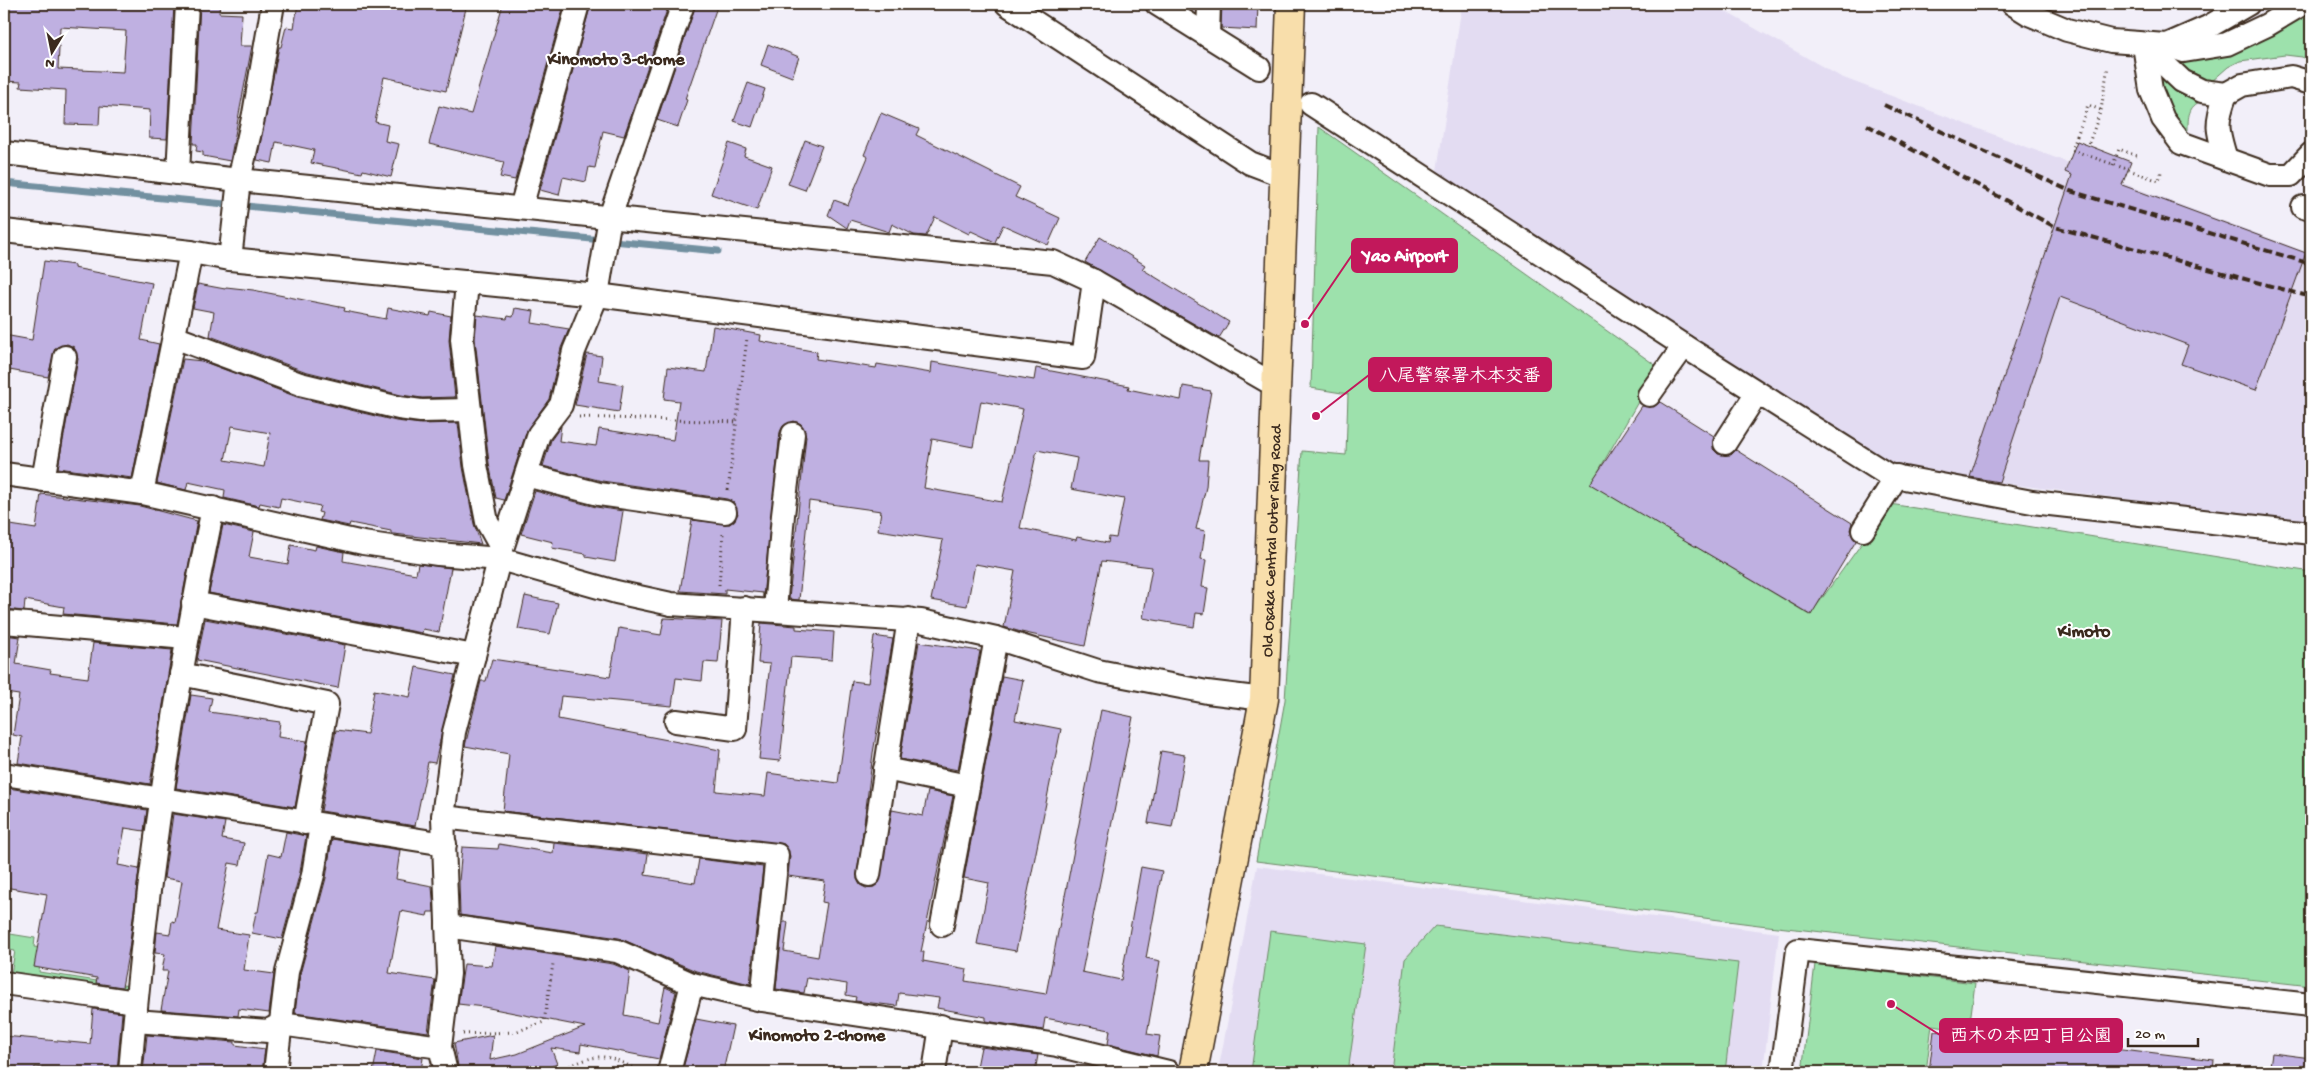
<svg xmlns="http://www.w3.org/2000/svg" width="2315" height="1076" font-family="'Gochi Hand','Klee One',sans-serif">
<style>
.built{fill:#e3dcf2}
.green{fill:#9de1ac;stroke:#6c8665}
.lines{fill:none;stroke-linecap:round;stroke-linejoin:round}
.stream{stroke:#7290a0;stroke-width:7}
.building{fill:#bfb0e1;stroke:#3b2a1e;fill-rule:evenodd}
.minor-casing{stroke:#3b2a1e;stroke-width:26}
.major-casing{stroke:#3b2a1e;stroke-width:31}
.path{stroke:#3b2a1e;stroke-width:3;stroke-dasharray:1 4;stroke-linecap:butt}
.minor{stroke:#fff;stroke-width:22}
.major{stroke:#f8deab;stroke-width:28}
.rail{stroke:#3b2a1e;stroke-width:4;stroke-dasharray:8 4;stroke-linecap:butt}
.path-bridge{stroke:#3b2a1e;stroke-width:3;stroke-dasharray:1 4;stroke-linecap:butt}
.labels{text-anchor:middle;stroke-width:4;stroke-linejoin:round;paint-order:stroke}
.street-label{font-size:16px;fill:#3b2a1e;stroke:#fff}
.neighbourhood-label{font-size:18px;font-weight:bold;fill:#3b2a1e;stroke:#fff}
.leader{fill:none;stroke:#c2185b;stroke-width:2}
.callout-dot{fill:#c2185b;stroke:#fff;stroke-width:2}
.callout{fill:#c2185b;stroke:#c2185b;stroke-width:2}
.callout-label{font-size:18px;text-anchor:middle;font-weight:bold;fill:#fff}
</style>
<rect width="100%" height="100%" fill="#f2eff9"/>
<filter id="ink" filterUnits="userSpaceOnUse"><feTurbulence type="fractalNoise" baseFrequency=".02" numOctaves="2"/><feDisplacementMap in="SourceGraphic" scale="10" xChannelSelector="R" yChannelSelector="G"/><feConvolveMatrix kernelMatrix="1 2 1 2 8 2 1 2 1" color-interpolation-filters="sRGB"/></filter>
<g filter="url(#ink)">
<g class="built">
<path d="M 1462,4 L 1712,4 L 1841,77 L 2311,254 L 2311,523 L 1900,470 L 1437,171 Z"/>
<path d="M 1257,866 L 1779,933 L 1763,1072 L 1218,1072 Z"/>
</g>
<g class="green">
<path d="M 2311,9 L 2311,63 L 2302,57 L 2285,55 L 2240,61 L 2228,67 L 2211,82 C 2196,80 2184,74 2177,60 Z"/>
<path d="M 2160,68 L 2202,101 C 2188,106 2188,117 2188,130 L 2176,120 L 2153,71 Z"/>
<path d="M 1319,127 L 1658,367 L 1591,484 L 1810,615 L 1890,504 L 2311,572 L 2311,986 L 1759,925 L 1256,861 L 1285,700 L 1302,451 L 1346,455 L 1348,394 L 1311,388 Z"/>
<path d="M 1435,926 L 1738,963 L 1725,1072 L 1391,1072 L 1405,959 Z"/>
<path d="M 1270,931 L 1366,944 L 1348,1072 L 1251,1072 Z"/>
<path d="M 4,933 L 35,938 L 34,947 L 42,948 L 39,972 L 129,986 L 127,999 L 10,980 L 15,951 L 4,949 Z"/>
<path d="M 1815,964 L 1975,983 L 1969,1030 L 1932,1025 L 1926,1072 L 1802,1072 Z"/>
</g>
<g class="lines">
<path class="stream" d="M 4,183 L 718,251"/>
</g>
<g class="building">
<path d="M 4,4 L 174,4 L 167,139 L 149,138 L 150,110 L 100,106 L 99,125 L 65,124 L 66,90 L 20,87 L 21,82 L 4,81 ZM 60,27 L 126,31 L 123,72 L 58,69 Z"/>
<path d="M 200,4 L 220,4 L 219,13 L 242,14 L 240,46 L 252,46 L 230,161 L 203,156 L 203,152 L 196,151 L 197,144 L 193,144 Z"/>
<path d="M 298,4 L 467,4 L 446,91 L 384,77 L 375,122 L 388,125 L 385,141 L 399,144 L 391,177 L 363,170 L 362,173 L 311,163 L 314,150 L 276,142 L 272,163 L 257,160 L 279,47 L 281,47 L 286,27 L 294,28 Z"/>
<path d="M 503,4 L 541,4 L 563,9 L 515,180 L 500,177 L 504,162 L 429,144 L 439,106 L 471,114 Z"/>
<path d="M 591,4 L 669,4 L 624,136 L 603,131 L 595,168 L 589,167 L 586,182 L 563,177 L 559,195 L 540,190 Z"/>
<path d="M 696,4 L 718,4 L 685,99 L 687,100 L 678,127 L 657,120 Z"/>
<path d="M 1222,4 L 1258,4 L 1257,30 L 1221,28 Z"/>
<path d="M 768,44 L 799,57 L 792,77 L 761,65 Z"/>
<path d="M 748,83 L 765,89 L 752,127 L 734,121 Z"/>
<path d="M 881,113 L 919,129 L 916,135 L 1020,187 L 1015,197 L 1060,218 L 1048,245 L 1003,225 L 995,242 L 971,231 L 969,234 L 935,217 L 926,236 L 914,235 L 892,224 L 889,232 L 850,220 L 847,228 L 828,215 L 834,200 L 848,205 L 868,157 L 864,155 Z"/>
<path d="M 805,140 L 822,146 L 805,190 L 788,184 Z"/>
<path d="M 2077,141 L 2131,162 L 2122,185 L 2306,253 L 2256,390 L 2181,364 L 2188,345 L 2060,297 L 1999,482 L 1970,477 L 2072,175 L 2065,172 Z"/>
<path d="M 729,143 L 746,149 L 744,156 L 772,166 L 757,210 L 711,194 Z"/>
<path d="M 1100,237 L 1145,265 L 1142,269 L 1229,322 L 1219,338 L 1085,262 Z"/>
<path d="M 44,261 L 74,265 L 74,268 L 152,283 L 141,340 L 159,344 L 132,478 L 58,468 L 78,359 L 74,347 L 67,344 L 55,348 L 48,377 L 4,369 L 4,335 L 32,340 Z"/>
<path d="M 198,284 L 225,289 L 226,287 L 253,290 L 345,308 L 344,311 L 386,319 L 388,308 L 430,316 L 431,312 L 451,316 L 449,340 L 455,397 L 422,398 L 401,395 L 304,371 L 210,336 L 214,312 L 193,308 Z"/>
<path d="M 515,308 L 534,311 L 532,323 L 569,329 L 561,348 L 549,399 L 527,430 L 504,500 L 496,498 L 489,463 L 475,339 L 477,315 L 507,319 L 508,316 L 513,317 Z"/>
<path d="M 713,326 L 761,335 L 760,341 L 817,352 L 816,359 L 876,368 L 877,364 L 931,373 L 932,362 L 1034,380 L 1036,368 L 1129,386 L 1128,389 L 1181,400 L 1183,386 L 1211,391 L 1199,460 L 1208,460 L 1206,487 L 1196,529 L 1205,531 L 1201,559 L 1206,560 L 1202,587 L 1208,588 L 1204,614 L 1196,613 L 1194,627 L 1143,618 L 1152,567 L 1102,561 L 1085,646 L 1021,632 L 1004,627 L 1015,571 L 975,564 L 967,606 L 931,600 L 943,540 L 878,530 L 881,511 L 809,501 L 799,600 L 789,599 L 806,436 L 801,424 L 794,421 L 783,426 L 780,432 L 763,597 L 763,593 L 725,589 L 725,594 L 680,591 L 692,520 L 730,524 L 738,514 L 733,502 L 727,499 L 602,481 L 543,466 L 551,440 L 561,426 L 559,441 L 596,446 L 599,429 L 673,440 L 679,401 L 664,399 L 668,367 L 706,372 ZM 981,401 L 1023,409 L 1002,502 L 924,488 L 932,439 L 973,447 ZM 1037,450 L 1077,458 L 1071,489 L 1124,499 L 1116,538 L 1109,537 L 1108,543 L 1077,537 L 1076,540 L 1020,528 Z"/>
<path d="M 587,354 L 602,356 L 599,381 L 623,385 L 619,412 L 575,405 Z"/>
<path d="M 183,359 L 202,361 L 297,397 L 396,421 L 421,424 L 458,423 L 463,467 L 474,524 L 481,544 L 394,534 L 391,534 L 391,531 L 350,523 L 349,526 L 320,520 L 322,513 L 318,512 L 320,506 L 281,498 L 279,507 L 260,503 L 259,506 L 224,498 L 225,490 L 188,482 L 186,490 L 157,483 ZM 232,426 L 270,433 L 264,467 L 225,460 Z"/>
<path d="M 1660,402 L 1714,436 L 1713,449 L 1718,454 L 1731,455 L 1736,450 L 1852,523 L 1850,530 L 1856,541 L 1811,615 L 1590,484 L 1642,406 L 1654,407 Z"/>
<path d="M 535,491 L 596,507 L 623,511 L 615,562 L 586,557 L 586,554 L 552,548 L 553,542 L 521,534 Z"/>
<path d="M 41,494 L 140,506 L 197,521 L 177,624 L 63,614 L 64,607 L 25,600 L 24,611 L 4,609 L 4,524 L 36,529 Z"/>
<path d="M 223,525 L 254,532 L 249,557 L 288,564 L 291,545 L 315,550 L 316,546 L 344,552 L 343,561 L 416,574 L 418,564 L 451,568 L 439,632 L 423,629 L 422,633 L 209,593 Z"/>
<path d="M 525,596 L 558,603 L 550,634 L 518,629 Z"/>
<path d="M 664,618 L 722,621 L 718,663 L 704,662 L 702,681 L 676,678 L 672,706 L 561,696 L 558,719 L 720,750 L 716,791 L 765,796 L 768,773 L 838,783 L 852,681 L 868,683 L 874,636 L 893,639 L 873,753 L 857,879 L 860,885 L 866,888 L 874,887 L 879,883 L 892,810 L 923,816 L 928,791 L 953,796 L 921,952 L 924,952 L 923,961 L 967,969 L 965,981 L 1046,994 L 1101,710 L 1133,717 L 1082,972 L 1121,980 L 1141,867 L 1162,871 L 1146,958 L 1160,961 L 1147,1034 L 1160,1036 L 1157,1056 L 1108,1044 L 1110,1030 L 1045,1018 L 1043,1030 L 986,1021 L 986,1017 L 937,1008 L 939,998 L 899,993 L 897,1006 L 855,1001 L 856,997 L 846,995 L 847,984 L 807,978 L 804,993 L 776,989 L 783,922 L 788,922 L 784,951 L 818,957 L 827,903 L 822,902 L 825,881 L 788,876 L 790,856 L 784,844 L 503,811 L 509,754 L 465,746 L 481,681 L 486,681 L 492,659 L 610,677 L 619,628 L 661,635 Z"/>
<path d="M 205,619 L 345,645 L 338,688 L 197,660 Z"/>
<path d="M 761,623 L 796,626 L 796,629 L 834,632 L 832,660 L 791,657 L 780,761 L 759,759 L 770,664 L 758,663 Z"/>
<path d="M 4,635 L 20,637 L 16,664 L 51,670 L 50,673 L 88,678 L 93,643 L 172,650 L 150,784 L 18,763 L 22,737 L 13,735 L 19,695 L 5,693 L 8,670 L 4,670 Z"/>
<path d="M 919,642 L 980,651 L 958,770 L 900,759 Z"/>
<path d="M 416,667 L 455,675 L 435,763 L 428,762 L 415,826 L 321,811 L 336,730 L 367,734 L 374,690 L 410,697 Z"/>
<path d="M 1002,676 L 1023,680 L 1015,720 L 1061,729 L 1016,951 L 977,944 L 989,883 L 964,878 Z"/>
<path d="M 191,695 L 212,698 L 209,712 L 280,722 L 278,737 L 307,741 L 295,807 L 176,788 Z"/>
<path d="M 1161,751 L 1185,755 L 1172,827 L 1148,823 Z"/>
<path d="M 8,788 L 147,810 L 144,831 L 125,828 L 118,865 L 139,869 L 129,949 L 122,987 L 96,983 L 97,978 L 34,967 L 47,894 L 4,887 L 4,809 Z"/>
<path d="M 173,814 L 225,822 L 222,839 L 244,843 L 240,865 L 229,863 L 216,930 L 249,935 L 244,970 L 274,974 L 269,1013 L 239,1009 L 238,1016 L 161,1010 L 168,971 L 162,971 L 165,954 L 155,953 L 157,932 L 170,934 L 172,921 L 175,922 L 182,881 L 164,878 Z"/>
<path d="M 286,832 L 306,836 L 300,872 L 282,939 L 252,933 L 256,912 L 258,912 L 268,854 L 281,857 Z"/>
<path d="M 332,839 L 400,850 L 396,879 L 432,886 L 434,912 L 428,912 L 427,916 L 401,911 L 389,973 L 435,980 L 428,1032 L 295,1013 L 300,974 L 326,878 Z"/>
<path d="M 554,843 L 648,854 L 645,875 L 695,883 L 699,859 L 763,867 L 750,984 L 696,971 L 619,938 L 460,915 L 459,881 L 462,847 L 498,849 L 499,844 L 553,853 Z"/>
<path d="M 495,946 L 613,964 L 630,971 L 624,1015 L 658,1022 L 665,987 L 676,992 L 659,1059 L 581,1044 L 580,1052 L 551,1048 L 557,1064 L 538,1072 L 459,1072 L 454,1043 L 493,1035 L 490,1060 L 517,1054 L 585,1027 L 484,1007 L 458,1004 L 464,964 L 492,966 Z"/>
<path d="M 93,1009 L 122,1013 L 117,1072 L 90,1072 L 35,1067 L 34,1072 L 4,1072 L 4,1036 L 90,1044 Z"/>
<path d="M 696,1019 L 733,1026 L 723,1072 L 682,1072 Z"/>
<path d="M 1934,1031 L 1972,1035 L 1972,1031 L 2214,1060 L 2213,1072 L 1929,1072 Z"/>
<path d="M 147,1035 L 235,1042 L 235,1045 L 265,1049 L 262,1072 L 143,1072 Z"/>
<path d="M 981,1047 L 1038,1055 L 1035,1072 L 976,1072 Z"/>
<path d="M 377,1051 L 423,1058 L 421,1071 L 392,1065 L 391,1072 L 373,1072 Z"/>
<path d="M 2272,1053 L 2311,1058 L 2311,1072 L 2269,1072 Z"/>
</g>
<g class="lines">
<g class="minor-casing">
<g id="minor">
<path d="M 1007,4 L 1250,163 L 1284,176"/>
<path d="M 1157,4 L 1259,68"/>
<path d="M 2013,4 L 2029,14 L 2067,30 L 2111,41 L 2166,45 L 2184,51 L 2227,44 L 2267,25 L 2302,4"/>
<path d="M 1208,36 L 1209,4"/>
<path d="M 2144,45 L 2151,90 L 2163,119 L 2181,143 L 2270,175 L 2291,175 L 2311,154"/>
<path d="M 2144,45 L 2182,81 L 2202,91 L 2226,94 L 2242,85 L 2291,77 L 2311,83"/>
<path d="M 2167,45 L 2208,27 L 2248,4"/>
<path d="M 2226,94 C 2215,123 2217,130 2226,159"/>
<path d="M 1311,104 L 1684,346 L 1888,475 L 2032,502 L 2311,533"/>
<path d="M 4,153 L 239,180 L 1053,262 L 1094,281 L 1276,386"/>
<path d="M 178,173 L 187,4"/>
<path d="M 2303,207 L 2311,209"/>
<path d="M 521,208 L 578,4"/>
<path d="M 4,231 L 191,252 L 230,259 L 597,295 L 1083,358 L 1094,281"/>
<path d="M 230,259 L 239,180 L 254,114 L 273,4"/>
<path d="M 467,282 L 462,339 L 476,465 L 487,522 L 502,549"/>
<path d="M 174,337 L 300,384 L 399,408 L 421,411 L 470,410"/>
<path d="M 1649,395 L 1684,346"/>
<path d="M 1725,443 L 1757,393"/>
<path d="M 4,474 L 142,493 L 363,543 L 438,554 L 500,559 L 616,592 L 671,604 L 921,621 L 996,638 L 1098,671 L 1207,692 L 1264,699"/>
<path d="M 526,475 L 599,494 L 725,512"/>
<path d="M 43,480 L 65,357"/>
<path d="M 142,493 L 191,252"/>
<path d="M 1863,530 L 1897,476"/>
<path d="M 193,603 L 474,656"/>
<path d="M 775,610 L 783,515 L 793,434"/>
<path d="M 4,622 L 186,638"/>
<path d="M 181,674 L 327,704 L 305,823"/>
<path d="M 676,721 L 735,729 L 744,608"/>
<path d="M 885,769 L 968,786"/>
<path d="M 4,774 L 445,844"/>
<path d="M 443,817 L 777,855 L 762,1000"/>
<path d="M 869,875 L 909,619"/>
<path d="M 942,925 L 996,638"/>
<path d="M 447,926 L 617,951 L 692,984 L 762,1000 L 1057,1045 L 1168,1072"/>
<path d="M 4,983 L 136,1002"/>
<path d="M 135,1021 L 268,1031 L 281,1024 L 440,1047"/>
<path d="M 130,1072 C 146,883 174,694 213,508"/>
<path d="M 275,1072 L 287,972 L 313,875 L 321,825"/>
<path d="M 446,1072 L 440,1047 L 449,974 L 443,817 L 454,732 L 502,549 L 539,434 L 561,405 L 574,351 L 597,295 L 610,217 L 683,4"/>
<path d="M 669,1072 L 692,984"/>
<path d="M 934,1072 L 941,1026"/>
<path d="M 1782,1072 L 1798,950 L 2311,1005"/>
</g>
</g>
<g class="major-casing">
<g id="major">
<path id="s1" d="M 1193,1072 L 1264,699 L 1291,4"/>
</g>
</g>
<g class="path">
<path d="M 2077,136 L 2088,105 L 2101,110"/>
<path d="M 2089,143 L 2101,110 L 2108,66"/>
<path d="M 2113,165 L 2119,149 L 2137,156"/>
<path d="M 2124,168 L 2159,181 L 2161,172"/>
<path d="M 579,417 L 738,422"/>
<path d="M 728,490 L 747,338"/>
<path d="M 719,585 L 723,534"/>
<path d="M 463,1034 L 515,1032 L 544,1022 L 553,964"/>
<path d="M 556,1072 C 596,1055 601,1049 640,1072"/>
</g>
<use href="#minor" class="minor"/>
<use href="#major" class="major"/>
<g class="rail">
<path d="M 1884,105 L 2070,191 L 2311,264"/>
<path d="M 1867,125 L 2055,227 L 2311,297"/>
</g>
<path class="path-bridge" d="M 2077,136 L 2072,150 L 2124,168"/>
</g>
</g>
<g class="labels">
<g class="street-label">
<text dy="6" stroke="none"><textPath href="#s1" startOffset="538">Old Osaka Central Outer Ring Road</textPath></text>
</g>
<g class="neighbourhood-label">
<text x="616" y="64">Kinomoto 3-chome</text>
<text x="2084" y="636">Kimoto</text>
<text x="817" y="1040">Kinomoto 2-chome</text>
</g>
</g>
<path class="leader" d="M1305 324L1352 255M1316 416L1369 375M1891 1004L1940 1035"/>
<g class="callout-dot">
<circle cx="1305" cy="324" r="5"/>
<circle cx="1316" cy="416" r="5"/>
<circle cx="1891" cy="1004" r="5"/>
</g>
<g class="callout">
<rect x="1352" y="239" width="105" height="33" rx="5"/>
<rect x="1369" y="358" width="182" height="33" rx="5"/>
<rect x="1940" y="1019" width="182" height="33" rx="5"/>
</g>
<g class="callout-label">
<text x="1405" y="261">Yao Airport</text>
<text x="1460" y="381">八尾警察署木本交番</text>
<text x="2031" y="1041">西木の本四丁目公園</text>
</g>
<rect width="2315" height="1076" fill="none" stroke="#fff" stroke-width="20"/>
<rect x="10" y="10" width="2295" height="1056" fill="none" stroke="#3b2a1e" stroke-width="2" filter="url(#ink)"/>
<g transform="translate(52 52) rotate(190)" stroke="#ffffff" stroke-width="4" paint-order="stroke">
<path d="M0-4L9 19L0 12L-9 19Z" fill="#3b2a1e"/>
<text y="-8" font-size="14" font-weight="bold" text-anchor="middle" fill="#3b2a1e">N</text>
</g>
<path d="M2128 1038v8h70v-8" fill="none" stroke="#3b2a1e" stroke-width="2.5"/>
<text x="2135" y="1038" font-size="15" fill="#3b2a1e" stroke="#ffffff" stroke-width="4" paint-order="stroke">20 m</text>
</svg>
